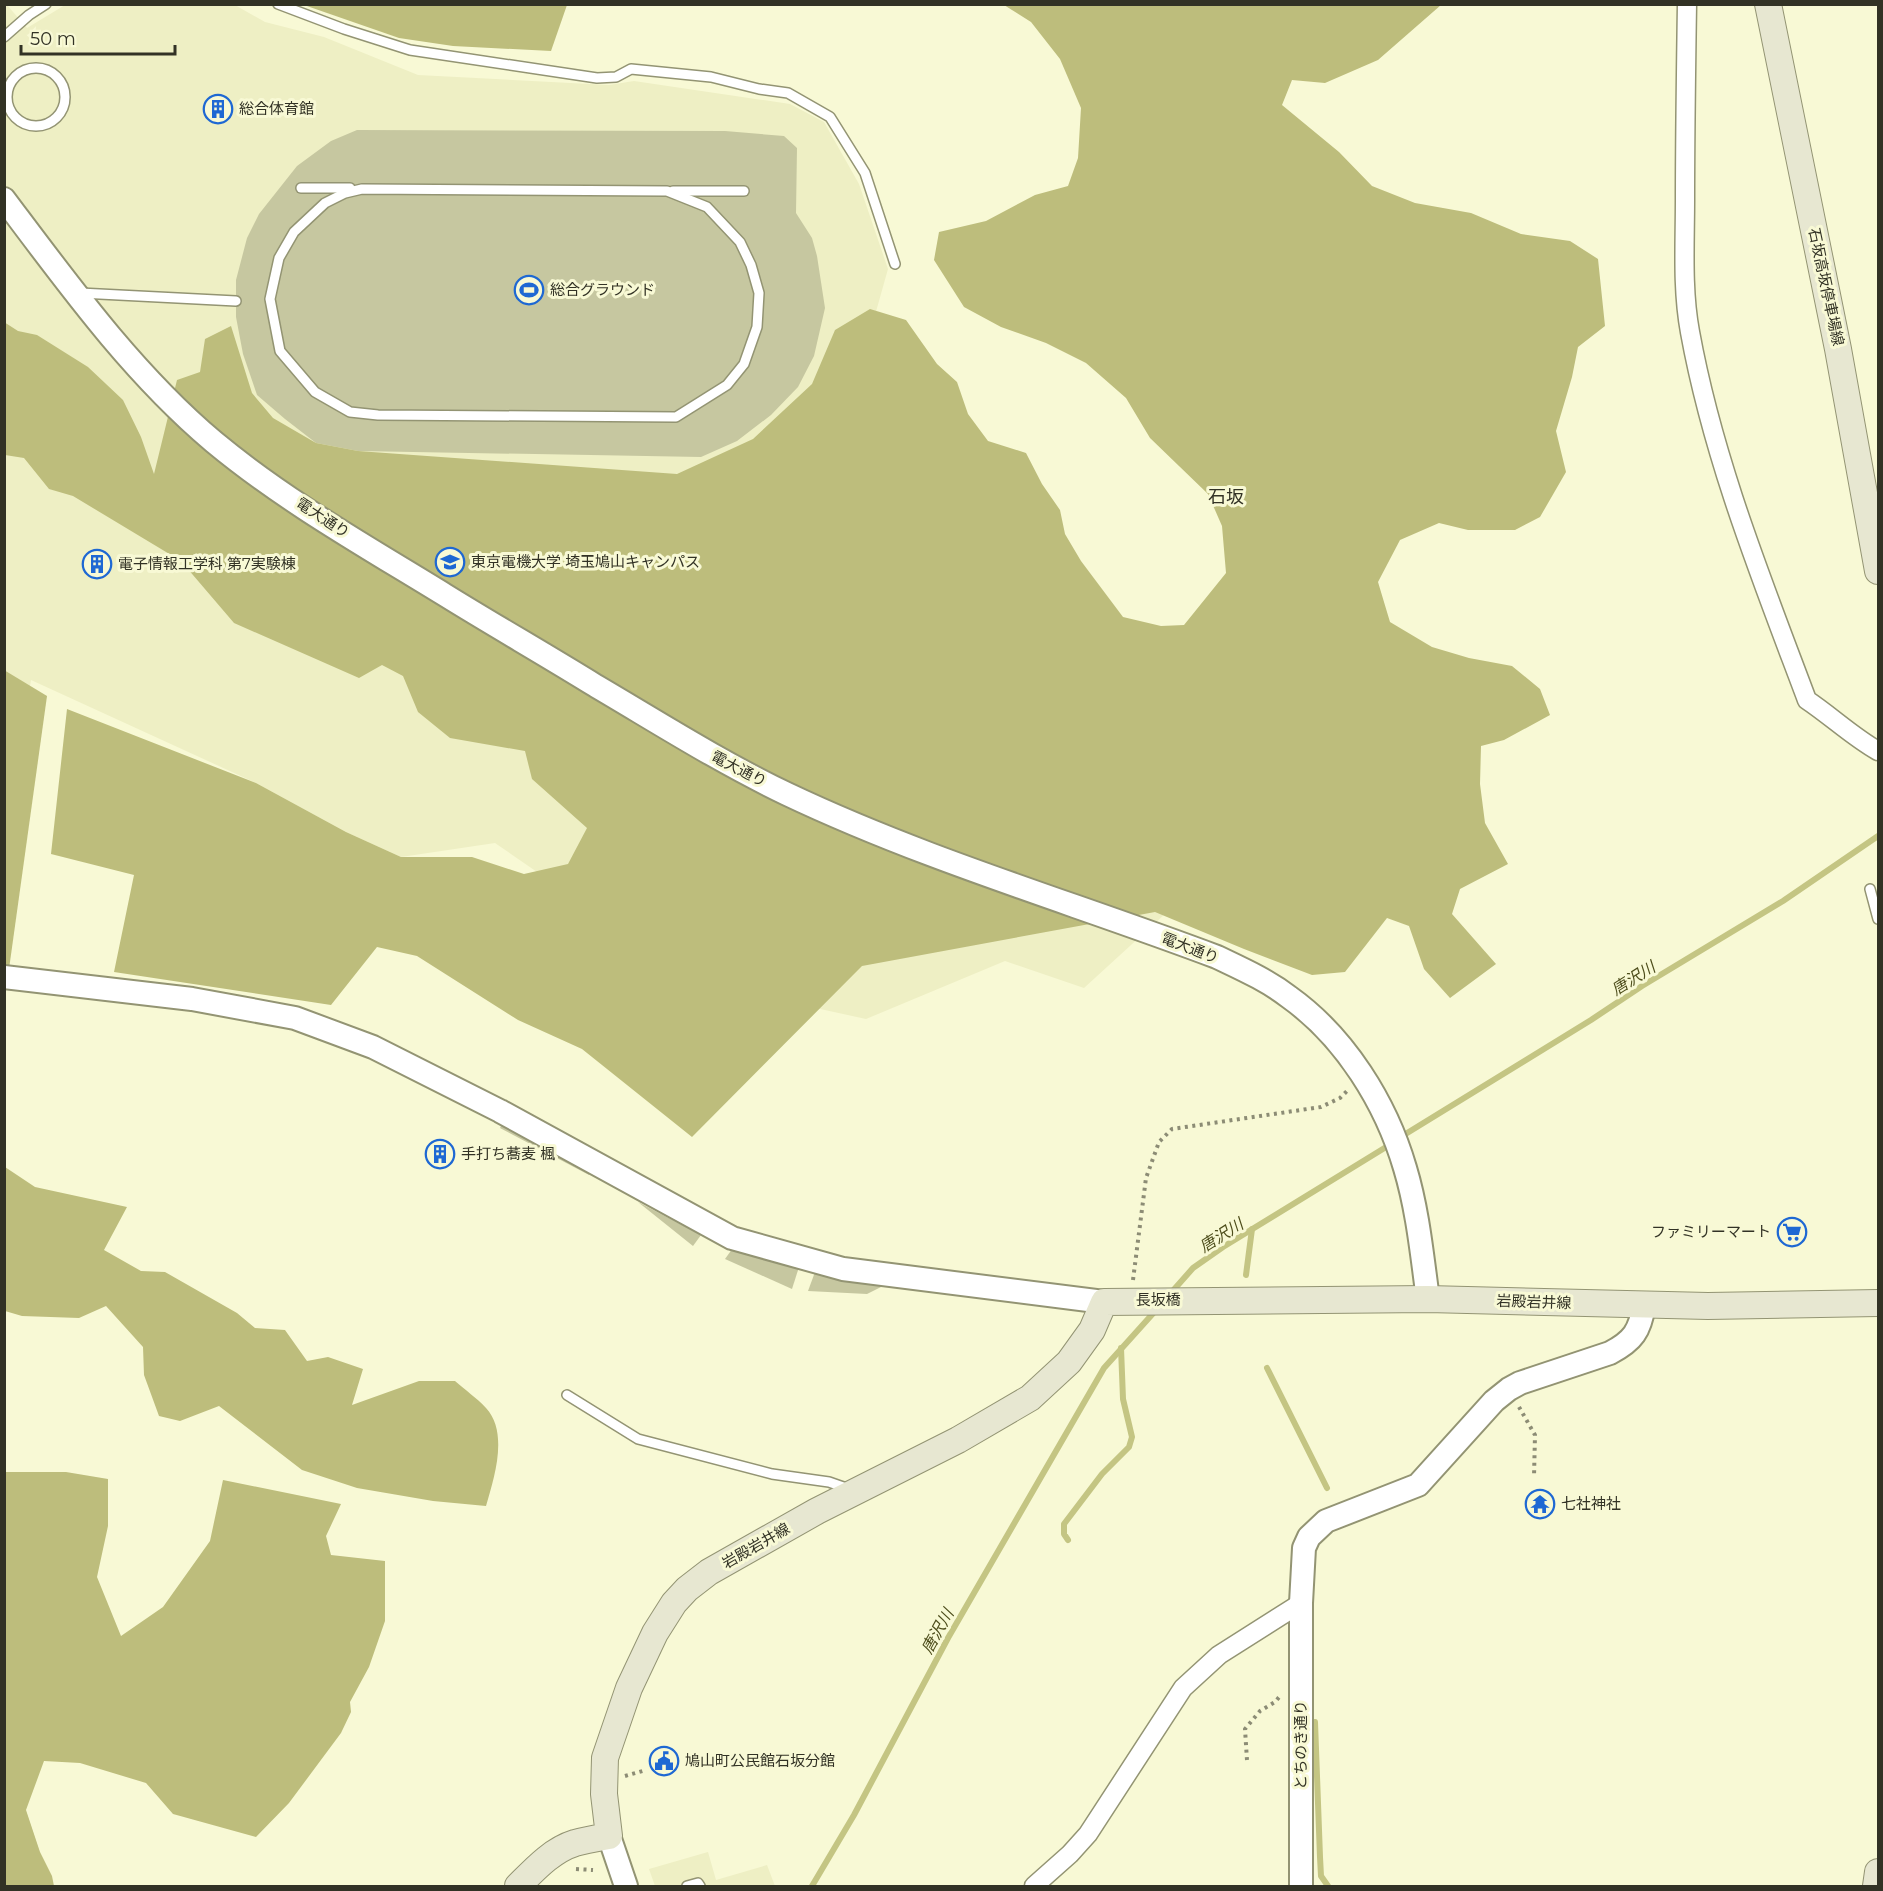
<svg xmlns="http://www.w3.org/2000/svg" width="1883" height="1891" font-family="Montserrat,'Noto Sans JP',sans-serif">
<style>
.built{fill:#eeefc4}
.green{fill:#c6c7a0}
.forest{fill:#bdbd7c}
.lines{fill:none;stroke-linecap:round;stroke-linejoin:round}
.stream{stroke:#c4c583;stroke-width:6}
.service-casing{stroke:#939473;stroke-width:12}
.minor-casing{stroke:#939473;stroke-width:21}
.tertiary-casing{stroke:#939473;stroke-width:26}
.secondary-casing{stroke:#939473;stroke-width:28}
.path{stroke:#8c8c75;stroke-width:4;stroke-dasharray:3 4.5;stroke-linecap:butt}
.service{stroke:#fff;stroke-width:9}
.minor{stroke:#fff;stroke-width:18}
.tertiary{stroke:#fff;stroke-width:22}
.secondary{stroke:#e7e7d1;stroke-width:26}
.labels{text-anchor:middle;stroke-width:6;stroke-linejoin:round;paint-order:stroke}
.poi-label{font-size:15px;fill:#323225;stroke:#f8f9d5;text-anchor:start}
.street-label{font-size:15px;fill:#323225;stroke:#f8f9d5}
.water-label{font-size:16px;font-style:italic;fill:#4d4d1b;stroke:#f8f9d5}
.quarter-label{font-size:18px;fill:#323225;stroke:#f8f9d5}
</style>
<rect width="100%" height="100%" fill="#f8f9d5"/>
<g class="built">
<path d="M 5,5 L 7,5 L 27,28 L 65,5 L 235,5 L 265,22 L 324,37 L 418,75 L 609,85 L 634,81 L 790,104 L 824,122 L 859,184 L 888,269 L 839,443 L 1166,913 L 1084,988 L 1005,961 L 866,1019 L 697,982 L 495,843 L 401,857 L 346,832 L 256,783 L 31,680 L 5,838 Z"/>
<path d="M 708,1852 L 716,1880 L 767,1865 L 775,1886 L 655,1886 L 649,1869 Z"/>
</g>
<g class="green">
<path d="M 357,130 L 725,131 L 784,136 L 797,148 L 796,213 L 812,238 L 817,256 L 825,308 L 814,356 L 798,387 L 771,415 L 737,441 L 701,457 L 358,451 L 316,443 L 285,419 L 257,395 L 243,354 L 236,317 L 236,280 L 247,238 L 259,214 L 297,166 L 331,141 Z"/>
<path d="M 504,1120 L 593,1166 L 589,1175 L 500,1128 Z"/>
<path d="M 638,1202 L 701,1235 L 693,1246 Z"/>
<path d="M 735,1245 L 799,1267 L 792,1289 L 725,1259 Z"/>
<path d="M 815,1272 L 887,1284 L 867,1294 L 808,1291 Z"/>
</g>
<g class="forest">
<path d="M 304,5 L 567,5 L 551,51 L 453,46 L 399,38 Z"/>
<path d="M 1004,5 L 1441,5 L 1378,60 L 1325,83 L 1292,80 L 1282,105 L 1339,152 L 1372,186 L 1415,203 L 1471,213 L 1521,234 L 1570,241 L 1598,259 L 1605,326 L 1578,347 L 1572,377 L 1556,431 L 1566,472 L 1540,517 L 1515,530 L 1468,530 L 1439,523 L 1400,540 L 1378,582 L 1390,622 L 1432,647 L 1469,658 L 1512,666 L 1540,689 L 1550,715 L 1504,740 L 1481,746 L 1480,784 L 1485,823 L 1508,864 L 1460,889 L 1452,914 L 1496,964 L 1450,998 L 1424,969 L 1409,926 L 1387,918 L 1345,972 L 1312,975 L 1244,949 L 1155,912 L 862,966 L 692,1137 L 582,1049 L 518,1020 L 417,956 L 377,947 L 331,1005 L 114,972 L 134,875 L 51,854 L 67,709 L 256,783 L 346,832 L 401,857 L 472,857 L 524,874 L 568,864 L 587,828 L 532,779 L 525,751 L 450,738 L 418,712 L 403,676 L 382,665 L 359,678 L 234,623 L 181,561 L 73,496 L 49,489 L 24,458 L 5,455 L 4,322 L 18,331 L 37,335 L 88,367 L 123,400 L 141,437 L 154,474 L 177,380 L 200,372 L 205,339 L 231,326 L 252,393 L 273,418 L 316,443 L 358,451 L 677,474 L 753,439 L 812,384 L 835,330 L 870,309 L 906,320 L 937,364 L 957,382 L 968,414 L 988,441 L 1026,453 L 1042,484 L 1060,510 L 1065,534 L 1081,561 L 1123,617 L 1161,626 L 1184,625 L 1226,573 L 1222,526 L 1208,494 L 1150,438 L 1126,398 L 1086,363 L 1046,343 L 1001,327 L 964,307 L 934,260 L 939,232 L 986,221 L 1035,195 L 1068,186 L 1078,158 L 1081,108 L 1060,59 L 1031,22 Z"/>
<path d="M 4,670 L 47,696 L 9,969 L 4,970 Z"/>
<path d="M 5,1167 L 35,1187 L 127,1207 L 104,1250 L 141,1271 L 165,1272 L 237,1313 L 255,1328 L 285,1330 L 307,1361 L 328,1357 L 363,1369 L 352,1405 L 419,1381 L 455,1381 C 465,1390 477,1398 486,1408 C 509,1433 494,1478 486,1506 L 433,1501 L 357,1488 L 302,1470 L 219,1406 L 180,1421 L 159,1416 L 144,1375 L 143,1347 L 106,1306 L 79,1318 L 22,1316 L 5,1311 Z"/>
<path d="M 5,1472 L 66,1472 L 108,1479 L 108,1526 L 97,1577 L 121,1636 L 163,1607 L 210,1541 L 223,1480 L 341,1504 L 326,1536 L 331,1555 L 385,1561 L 385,1621 L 369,1667 L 350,1702 L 351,1712 L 341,1733 L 289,1803 L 256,1837 L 173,1814 L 146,1783 L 80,1763 L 44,1761 L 26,1810 L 40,1852 L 52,1876 L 54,1886 L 5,1886 Z"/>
</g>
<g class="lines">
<g class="stream">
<path d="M 1399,1138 L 1591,1020 L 1642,986 L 1783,901 L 1878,836"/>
<path d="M 1246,1275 L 1252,1229"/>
<path d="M 1170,1294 L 1193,1268 L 1223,1247 L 1391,1144"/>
<path d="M 1267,1368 L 1327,1488"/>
<path d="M 1068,1540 L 1064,1534 L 1064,1524 L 1102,1474 L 1129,1447 L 1132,1437 L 1123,1399 L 1121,1348"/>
<path d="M 1315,1722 L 1320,1857 L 1321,1876 L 1328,1886"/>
<path d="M 812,1886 L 854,1815 L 948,1638 L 1104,1368 L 1157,1309"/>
</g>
<g class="service-casing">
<g id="service">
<path d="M 278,4 L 344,29 L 410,50 L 597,78 L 616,77 L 631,69 L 711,77 L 759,89 L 788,93 L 830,117 L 865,173 L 895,264"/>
<path d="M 4,37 L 29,15 L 46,4"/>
<circle cx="36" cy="97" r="29"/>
<path d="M 301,188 L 350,188"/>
<path d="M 362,189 L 667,191 L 707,207 L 740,242 L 751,265 L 759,293 L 757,327 L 744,364 L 727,385 L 676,417 L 378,415 L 350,412 L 315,392 L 280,351 L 270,299 L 279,258 L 294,232 L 325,203 L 345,193 Z"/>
<path d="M 673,191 L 744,191"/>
<path d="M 80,293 L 236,301"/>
<path d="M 1870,889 L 1878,919"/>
<path d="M 567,1395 L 638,1439 L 772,1474 L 829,1482 L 849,1489"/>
<path d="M 687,1886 L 698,1883 L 700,1886"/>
</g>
</g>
<g class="minor-casing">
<g id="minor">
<path d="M 1687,4 C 1686,70 1685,135 1685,200 C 1685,244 1682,289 1690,332 C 1713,459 1762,580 1807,700 C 1831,716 1853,737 1878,751"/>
<path d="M 1034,1886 L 1070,1854 L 1088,1834 L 1183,1688 L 1219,1655 L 1301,1603"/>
</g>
</g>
<g class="tertiary-casing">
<g id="tertiary">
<path d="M 4,199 C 68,284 132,373 214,442 C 285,501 367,547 445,595 C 495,626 546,655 596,686 C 659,723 720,762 787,794 C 926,860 1074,903 1217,957 C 1242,969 1267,980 1289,997 C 1345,1037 1386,1103 1405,1168 C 1418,1211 1422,1256 1428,1299"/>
<path d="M 4,977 L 192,999 L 295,1018 L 373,1047 L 500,1111 L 732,1238 L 843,1269 L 1104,1302"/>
<path d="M 609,1836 L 626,1886"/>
<path d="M 1301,1886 L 1301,1603 L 1304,1548 L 1309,1537 L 1326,1521 L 1418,1485 L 1494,1401 L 1509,1389 L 1520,1383 L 1610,1353 C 1633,1341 1640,1331 1644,1305"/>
</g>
</g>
<g class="secondary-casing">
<g id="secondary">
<path d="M 1768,4 L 1838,349 L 1878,571"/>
<path d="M 518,1886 C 534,1870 552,1850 575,1843 C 586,1840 598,1838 609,1836 L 604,1794 L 605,1758 L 629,1688 L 655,1633 L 674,1603 L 687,1589 L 709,1572 L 817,1511 L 958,1440 L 1030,1398 L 1069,1362 L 1092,1330 L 1104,1302 L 1428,1299 L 1708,1306 L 1878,1303"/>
<path d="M 1876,1886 L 1878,1872"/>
</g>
</g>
<g class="path">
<path d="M 1133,1280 L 1146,1178 L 1159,1142 L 1172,1129 L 1321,1107 L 1340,1098 L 1347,1091"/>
<path d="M 1519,1407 L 1535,1435 L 1534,1477"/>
<path d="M 1247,1760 L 1245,1729 L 1260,1711 L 1275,1702 L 1280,1696"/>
<path d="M 625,1776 L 646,1770"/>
<path d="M 576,1869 L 593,1870"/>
</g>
<use href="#service" class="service"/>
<use href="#minor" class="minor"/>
<use href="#tertiary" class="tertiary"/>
<use href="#secondary" class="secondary"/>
</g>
<defs>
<g id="building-ring" transform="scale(1.5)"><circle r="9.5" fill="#f8f9d5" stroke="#1e68d3" stroke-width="1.5"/><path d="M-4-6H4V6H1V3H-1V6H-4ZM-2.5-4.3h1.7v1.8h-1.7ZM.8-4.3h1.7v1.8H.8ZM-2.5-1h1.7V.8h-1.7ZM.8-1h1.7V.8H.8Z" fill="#1e68d3"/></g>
<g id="stadium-ring" transform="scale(1.5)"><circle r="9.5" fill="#f8f9d5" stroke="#1e68d3" stroke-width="1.5"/><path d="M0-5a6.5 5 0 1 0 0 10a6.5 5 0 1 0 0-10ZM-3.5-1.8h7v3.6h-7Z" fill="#1e68d3"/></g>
<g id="university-ring" transform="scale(1.5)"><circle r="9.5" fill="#f8f9d5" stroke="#1e68d3" stroke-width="1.5"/><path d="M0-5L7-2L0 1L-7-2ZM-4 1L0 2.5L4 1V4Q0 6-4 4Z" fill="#1e68d3"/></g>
<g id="supermarket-ring" transform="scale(1.5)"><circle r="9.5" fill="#f8f9d5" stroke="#1e68d3" stroke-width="1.5"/><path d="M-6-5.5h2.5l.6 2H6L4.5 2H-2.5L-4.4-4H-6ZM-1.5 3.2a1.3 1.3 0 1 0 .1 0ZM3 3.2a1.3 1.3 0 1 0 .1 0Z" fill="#1e68d3"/></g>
<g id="temple-ring" transform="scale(1.5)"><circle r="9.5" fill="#f8f9d5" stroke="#1e68d3" stroke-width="1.5"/><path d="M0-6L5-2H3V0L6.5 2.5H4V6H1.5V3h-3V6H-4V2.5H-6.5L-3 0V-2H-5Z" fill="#1e68d3"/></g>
<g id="civic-ring" transform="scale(1.5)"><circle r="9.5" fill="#f8f9d5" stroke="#1e68d3" stroke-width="1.5"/><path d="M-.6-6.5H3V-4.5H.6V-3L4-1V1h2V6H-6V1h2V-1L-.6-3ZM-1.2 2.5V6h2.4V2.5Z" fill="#1e68d3"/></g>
</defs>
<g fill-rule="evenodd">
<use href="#building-ring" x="218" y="109"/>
<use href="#stadium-ring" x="529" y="290"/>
<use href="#university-ring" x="450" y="562"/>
<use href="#building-ring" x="97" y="564"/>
<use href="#building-ring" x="440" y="1154"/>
<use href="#supermarket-ring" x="1792" y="1232"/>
<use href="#temple-ring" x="1540" y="1504"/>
<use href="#civic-ring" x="664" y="1761"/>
</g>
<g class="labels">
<g class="poi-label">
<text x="239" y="114">総合体育館</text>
<text x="550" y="295">総合グラウンド</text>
<text x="471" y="567">東京電機大学 埼玉鳩山キャンパス</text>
<text x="118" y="569">電子情報工学科 第7実験棟</text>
<text x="461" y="1159">手打ち蕎麦 楓</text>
<text x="1771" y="1237" text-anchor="end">ファミリーマート</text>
<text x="1561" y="1509">七社神社</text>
<text x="685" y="1766">鳩山町公民館石坂分館</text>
</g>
<g class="street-label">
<text transform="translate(1826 287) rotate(78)" y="5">石坂高坂停車場線</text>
<text transform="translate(323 518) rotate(33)" y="5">電大通り</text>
<text transform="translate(739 769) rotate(27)" y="5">電大通り</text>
<text transform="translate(1190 948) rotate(21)" y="5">電大通り</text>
<text x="1158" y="1305">長坂橋</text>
<text transform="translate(1534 1302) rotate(2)" y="5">岩殿岩井線</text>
<text transform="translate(756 1546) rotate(-30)" y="5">岩殿岩井線</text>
<text transform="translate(1301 1745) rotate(-90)" y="5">とちのき通り</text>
</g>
<g class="water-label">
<text transform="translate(1633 978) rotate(-32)" y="6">唐沢川</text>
<text transform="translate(1221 1235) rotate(-32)" y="6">唐沢川</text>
<text transform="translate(937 1631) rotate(-61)" y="6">唐沢川</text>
</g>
<g class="quarter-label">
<text x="1226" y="503">石坂</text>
</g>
</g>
<rect width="1883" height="1891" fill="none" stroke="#323225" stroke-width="12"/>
<path d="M21 45v9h154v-9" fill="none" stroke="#323225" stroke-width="3"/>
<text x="30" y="45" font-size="18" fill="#323225" stroke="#f8f9d5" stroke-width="4.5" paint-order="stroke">50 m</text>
</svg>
